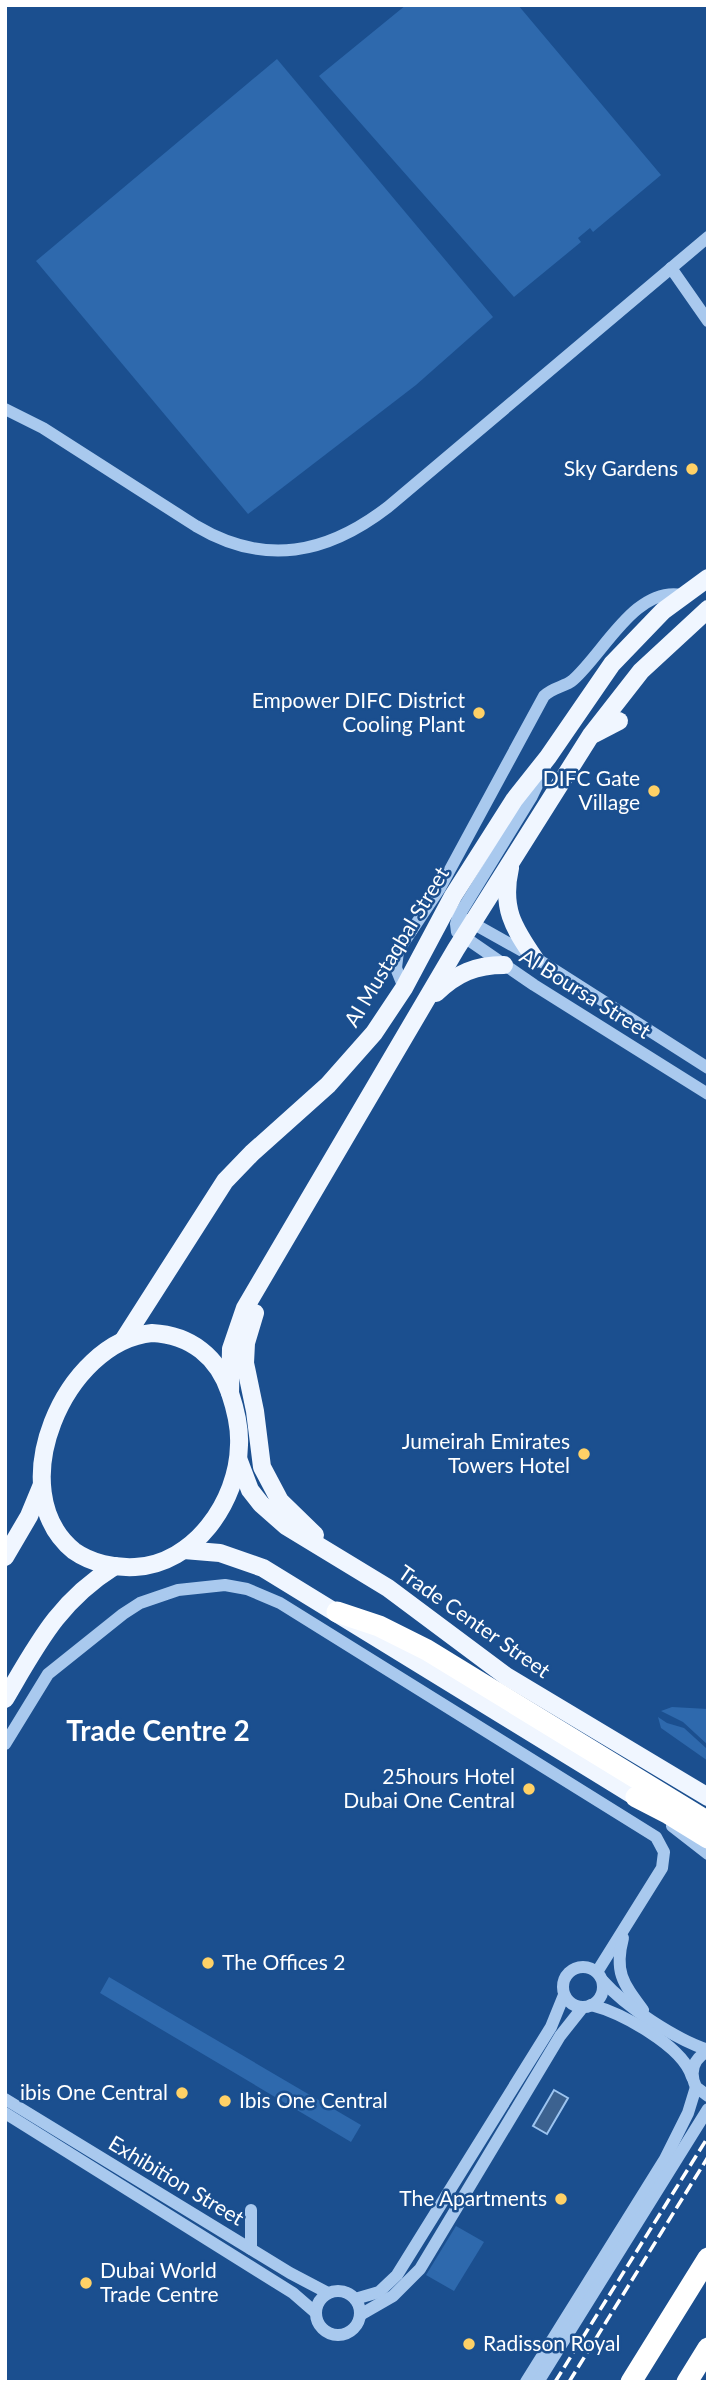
<svg xmlns="http://www.w3.org/2000/svg" width="713" height="2387" font-family="Lato,sans-serif">
<style>
.green{fill:#2e69ad}
.water{fill:#3c6290;stroke:#9cc4f0;stroke-width:2}
.lines{fill:none;stroke-linecap:round;stroke-linejoin:round}
.minor{stroke:#a9c9ee;stroke-width:12}
.major{stroke:#f0f6ff;stroke-width:18}
.highway{stroke:#fff;stroke-width:21}
.rail{stroke:#fff;stroke-width:3.5;stroke-dasharray:12 5;stroke-linecap:butt}
.poi-dot{fill:#ffd166;stroke:#1b4f8f;stroke-width:2.5}
.labels{text-anchor:middle;stroke-width:5;stroke-linejoin:round;paint-order:stroke}
.poi-label{font-size:21px;fill:#fff;stroke:#1b4f8f;text-anchor:end}
.street-label{font-size:21px;fill:#fff;stroke:#1b4f8f}
.district-label{font-size:28px;font-weight:bold;fill:#fff;stroke:#1b4f8f}
</style>
<rect width="100%" height="100%" fill="#1b4f8f"/>
<g class="green">
<path d="M 406,5 L 518,5 L 661,175 L 593,232 L 590,228 L 578,238 L 581,242 L 514,297 L 319,76 Z"/>
<path d="M 277,59 L 493,317 L 416,385 L 248,514 L 36,261 Z"/>
<path d="M 672,1707 L 708,1709 L 708,1745 L 683,1722 L 661,1711 Z"/>
<path d="M 658,1717 L 667,1723 L 684,1728 L 706,1748 L 708,1761 L 661,1728 Z"/>
<path d="M 109,1977 L 361,2125 L 351,2142 L 100,1993 Z"/>
<path d="M 456,2226 L 484,2242 L 454,2291 L 426,2275 Z"/>
</g>
<path class="water" d="M 554,2090 L 568,2098 L 547,2134 L 533,2126 Z"/>
<g class="lines">
<g class="minor">
<path d="M 671,268 L 708,321"/>
<path d="M 5,409 L 43,428 L 196,526 C 265,567 327,554 388,507 L 708,237"/>
<path d="M 545,769 L 532,796 L 458,917 L 456,924 L 457,932 L 534,985 L 708,1094"/>
<path d="M 467,920 L 542,962 L 708,1068"/>
<path d="M 404,988 L 396,968 L 398,951 L 440,888 L 544,696 C 553,687 565,687 573,680 C 604,653 635,586 682,595"/>
<path d="M 5,1744 L 48,1674 L 123,1614 L 140,1603 L 178,1590 L 225,1585 L 247,1589 L 280,1603 L 656,1837 L 664,1852 L 662,1868 L 597,1972"/>
<path d="M 672,1826 L 708,1854"/>
<path d="M 623,1938 C 614,1972 623,1983 643,2010"/>
<circle cx="583" cy="1987" r="20"/>
<path d="M 603,1981 C 626,2007 675,2039 708,2050"/>
<path d="M 591,2005 C 622,2013 683,2046 692,2077"/>
<path d="M 708,2051 C 693,2059 689,2072 696,2087 L 708,2096"/>
<path d="M 5,2099 L 290,2273 L 328,2293"/>
<path d="M 5,2113 L 293,2293 L 316,2313"/>
<path d="M 251,2210 L 251,2249"/>
<circle cx="338" cy="2313" r="22"/>
<path d="M 355,2299 L 379,2292 L 397,2275 L 551,2027 L 564,1995"/>
<path d="M 360,2315 L 393,2296 L 420,2269 L 560,2036 L 583,2007"/>
<path d="M 526,2382 L 665,2159 L 688,2113 L 696,2087"/>
<path d="M 538,2382 L 708,2109"/>
</g>
<g class="major">
<path d="M 594,734 L 619,721"/>
<path d="M 510,868 C 501,908 513,927 535,959"/>
<path d="M 436,993 C 457,973 476,965 504,965"/>
<path d="M 255,1313 L 246,1343 L 245,1363 L 255,1411 L 262,1467 L 280,1501 L 315,1535"/>
<path d="M 152,1333 C 191,1335 218,1357 230,1393 C 236,1411 240,1427 239,1445 C 238,1502 194,1564 135,1567 C 114,1568 91,1563 74,1551 C 0,1491 65,1341 152,1333 Z"/>
<path d="M 124,1339 L 225,1181 L 252,1153 L 328,1085 L 374,1033 L 404,988 L 453,896 L 514,800 L 548,757 L 612,664 L 663,611 L 708,578"/>
<path d="M 230,1393 L 231,1349 L 245,1308 L 456,949 L 591,735 L 641,671 L 708,609"/>
<path d="M 239,1461 L 250,1490 L 261,1504 L 286,1526 L 388,1588 L 506,1676 L 708,1797"/>
<path d="M 184,1550 L 220,1553 L 263,1568 L 636,1797"/>
<path d="M 5,1557 L 29,1516 L 41,1487"/>
<path d="M 5,1699 C 38,1643 58,1602 115,1566"/>
</g>
<g class="highway">
<path d="M 337,1612 L 379,1626 L 427,1650 L 708,1822"/>
<path d="M 636,1797 L 669,1814 L 708,1838"/>
<path d="M 631,2382 L 708,2258"/>
<path d="M 687,2382 L 708,2348"/>
</g>
<g class="rail">
<path d="M 555,2382 L 708,2137"/>
<path d="M 569,2382 L 708,2157"/>
</g>
</g>
<g class="poi-dot">
<circle cx="692" cy="469" r="7"/>
<circle cx="479" cy="713" r="7"/>
<circle cx="654" cy="791" r="7"/>
<circle cx="584" cy="1454" r="7"/>
<circle cx="529" cy="1789" r="7"/>
<circle cx="208" cy="1963" r="7"/>
<circle cx="182" cy="2093" r="7"/>
<circle cx="225" cy="2101" r="7"/>
<circle cx="561" cy="2199" r="7"/>
<circle cx="86" cy="2283" r="7"/>
<circle cx="469" cy="2344" r="7"/>
</g>
<g class="labels">
<g class="poi-label">
<text x="678" y="476">Sky Gardens</text>
<text x="465" y="708">Empower DIFC District<tspan x="465" dy="24">Cooling Plant</tspan></text>
<text x="640" y="786">DIFC Gate<tspan x="640" dy="24">Village</tspan></text>
<text x="570" y="1449">Jumeirah Emirates<tspan x="570" dy="24">Towers Hotel</tspan></text>
<text x="515" y="1784">25hours Hotel<tspan x="515" dy="24">Dubai One Central</tspan></text>
<text x="222" y="1970" text-anchor="start">The Offices 2</text>
<text x="168" y="2100">ibis One Central</text>
<text x="239" y="2108" text-anchor="start">Ibis One Central</text>
<text x="547" y="2206">The Apartments</text>
<text x="100" y="2278" text-anchor="start">Dubai World<tspan x="100" dy="24">Trade Centre</tspan></text>
<text x="483" y="2351" text-anchor="start">Radisson Royal</text>
</g>
<g class="street-label">
<text transform="translate(397 947) rotate(-59)" y="7">Al Mustaqbal Street</text>
<text transform="translate(585 994) rotate(32)" y="7">Al Boursa Street</text>
<text transform="translate(474 1622) rotate(35)" y="7">Trade Center Street</text>
<text transform="translate(176 2181) rotate(31)" y="7">Exhibition Street</text>
</g>
<g class="district-label">
<text x="158" y="1741">Trade Centre 2</text>
</g>
</g>
<rect width="713" height="2387" fill="none" stroke="#ffffff" stroke-width="14"/>
</svg>
